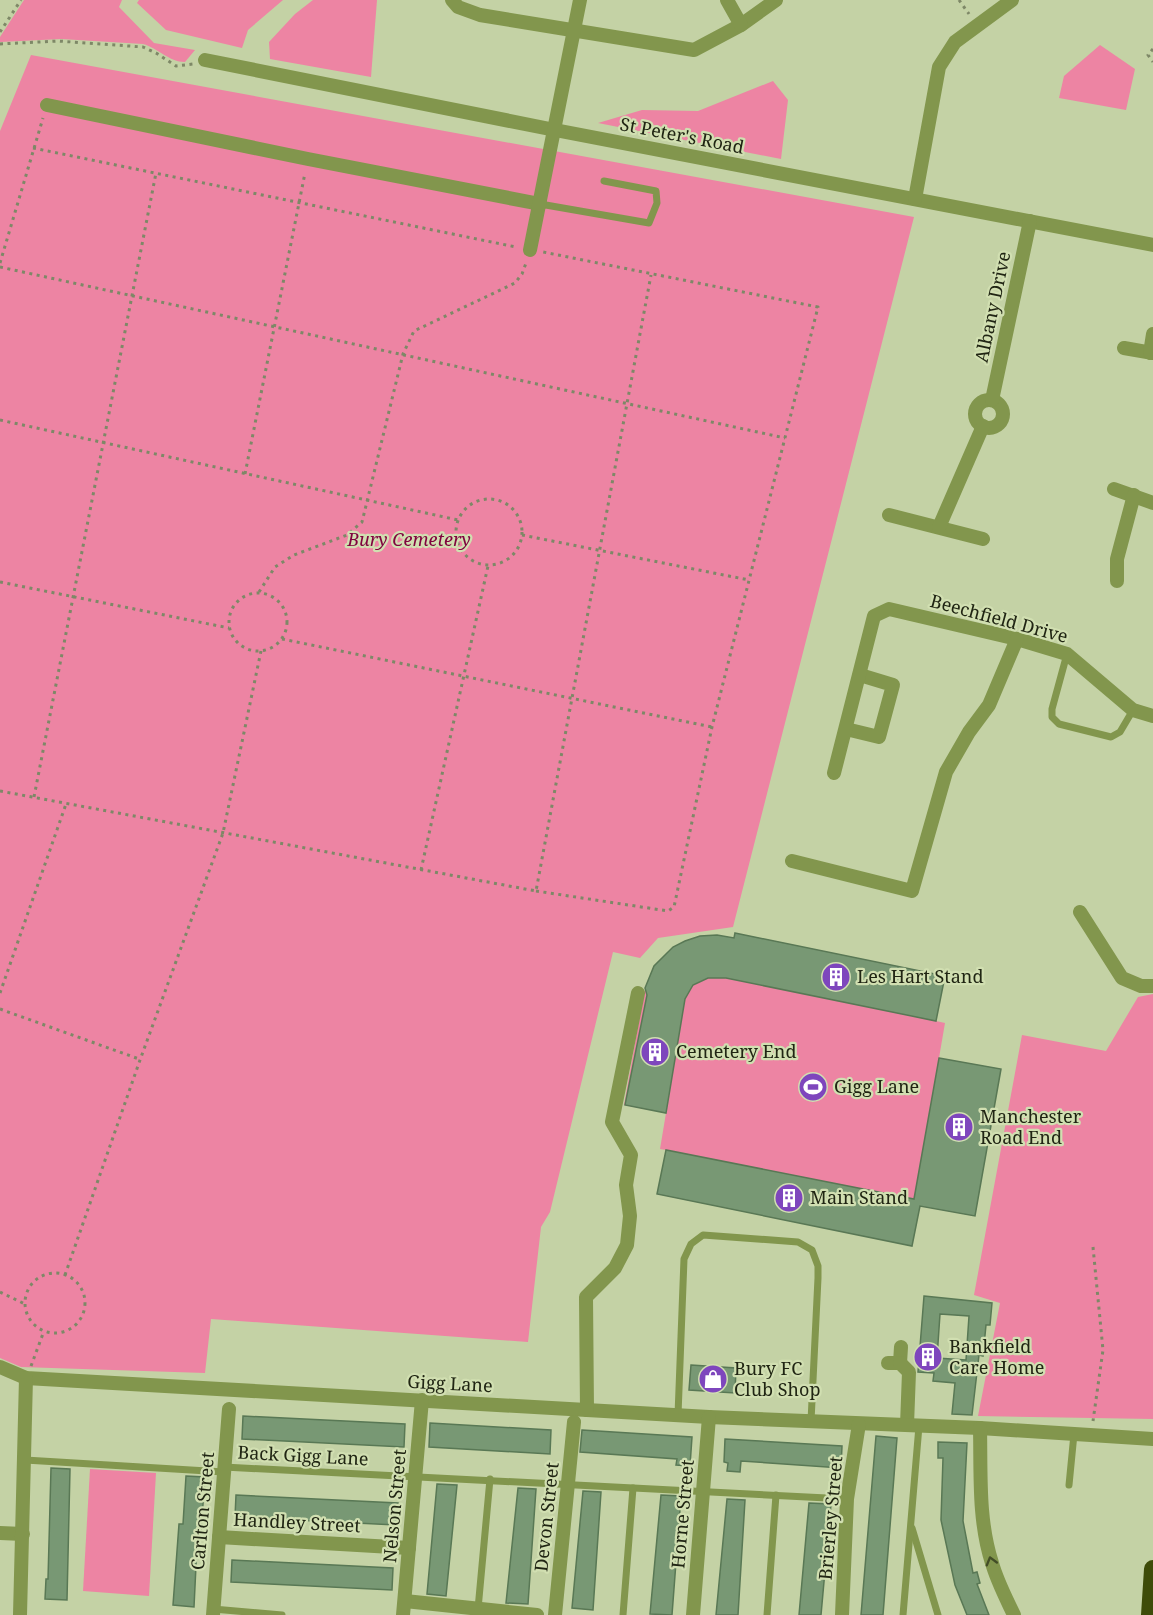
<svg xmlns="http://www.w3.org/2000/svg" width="1153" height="1615" font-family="'Noto Serif',serif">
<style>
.green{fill:#ed84a3}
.building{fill:#789874;stroke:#597855;stroke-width:1.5;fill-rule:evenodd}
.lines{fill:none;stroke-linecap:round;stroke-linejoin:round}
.path{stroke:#7e8867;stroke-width:3;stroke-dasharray:3 4.5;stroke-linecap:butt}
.lane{stroke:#82964d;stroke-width:7}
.street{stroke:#82964d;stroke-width:14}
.highway{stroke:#3e4c09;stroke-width:18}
.oneway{stroke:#424d27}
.labels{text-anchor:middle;stroke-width:4.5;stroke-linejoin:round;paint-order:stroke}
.street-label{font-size:18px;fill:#202513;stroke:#d1dfb1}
.park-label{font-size:18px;font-style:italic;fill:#80043f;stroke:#d1dfb1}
.poi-label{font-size:18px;fill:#202513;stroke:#d1dfb1;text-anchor:start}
</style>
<rect width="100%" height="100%" fill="#c4d2a5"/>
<g class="green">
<path d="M 24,0 L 122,0 L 119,7 L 154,43 L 195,50 L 185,62 C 169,62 158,48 143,44 L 61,39 L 0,42 L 0,37 Z"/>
<path d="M 139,0 L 283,0 L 248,30 L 242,48 L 166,30 L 137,3 Z"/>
<path d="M 313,0 L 377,0 L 371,77 L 270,59 L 269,42 L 295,14 Z"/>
<path d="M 1100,45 L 1135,69 L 1126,110 L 1059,98 L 1064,76 Z"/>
<path d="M 31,55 L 914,217 L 733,927 L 658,938 L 640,958 L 613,952 L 550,1212 L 541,1227 L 528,1342 L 211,1319 L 205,1373 L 21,1367 L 0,1358 L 0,131 Z"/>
<path d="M 773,81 L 788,100 L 781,159 L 598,123 L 642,110 L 698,111 Z"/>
<path d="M 735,933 L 945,976 L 936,1021 L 945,1023 L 939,1058 L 1001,1069 L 975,1216 L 920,1206 L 912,1246 L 657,1194 L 666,1150 L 660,1149 L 666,1113 L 624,1105 L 644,993 L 654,966 L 673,947 L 717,935 L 734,938 Z"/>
<path d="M 1153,994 L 1153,1419 L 978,1416 L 1000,1303 L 974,1295 L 1022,1035 L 1106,1051 L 1138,997 Z"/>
<path d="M 90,1469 L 156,1473 L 149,1596 L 83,1591 Z"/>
</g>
<g class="building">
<path d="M 735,933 L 945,976 L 936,1021 L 726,978 L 708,978 L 693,985 L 685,999 L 666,1113 L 625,1105 L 647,995 L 645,988 L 654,966 L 673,947 L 685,941 L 700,936 L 717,935 L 734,938 Z"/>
<path d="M 939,1058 L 1001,1069 L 975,1216 L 920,1206 L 912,1246 L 657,1194 L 666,1150 L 914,1199 Z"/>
<path d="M 924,1296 L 992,1303 L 990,1325 L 986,1325 L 983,1356 L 979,1355 L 972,1415 L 952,1414 L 955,1383 L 933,1381 L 934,1373 L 918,1372 ZM 940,1314 L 969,1316 L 966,1360 L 937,1358 Z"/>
<path d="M 691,1365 L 736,1368 L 735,1393 L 689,1390 Z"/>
<path d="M 243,1416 L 405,1424 L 404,1447 L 242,1439 Z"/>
<path d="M 430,1423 L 551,1430 L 550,1454 L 429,1447 Z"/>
<path d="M 582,1430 L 692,1437 L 690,1466 L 676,1465 L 677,1459 L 580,1452 Z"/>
<path d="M 876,1436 L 897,1438 L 883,1615 L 861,1615 Z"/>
<path d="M 725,1439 L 842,1446 L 841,1468 L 741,1461 L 740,1472 L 727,1471 L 728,1463 L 724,1462 Z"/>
<path d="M 938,1442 L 967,1443 L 963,1521 L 973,1573 L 977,1572 L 980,1583 L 977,1584 L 989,1615 L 967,1615 L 955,1585 L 941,1520 L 943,1458 L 938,1458 Z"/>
<path d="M 51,1468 L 70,1469 L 67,1600 L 45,1599 L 46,1579 L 48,1579 Z"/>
<path d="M 186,1476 L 205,1477 L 200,1545 L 197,1545 L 194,1607 L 173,1605 L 179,1524 L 183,1524 Z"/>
<path d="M 437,1484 L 457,1485 L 446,1596 L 427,1594 Z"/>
<path d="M 518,1488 L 536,1489 L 528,1604 L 506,1603 Z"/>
<path d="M 583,1491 L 601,1492 L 593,1610 L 572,1608 Z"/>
<path d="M 236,1495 L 398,1503 L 396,1525 L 235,1517 Z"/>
<path d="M 661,1495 L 681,1496 L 672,1615 L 650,1614 Z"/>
<path d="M 727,1499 L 745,1500 L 738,1615 L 716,1615 Z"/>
<path d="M 809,1503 L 831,1504 L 821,1615 L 799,1615 Z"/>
<path d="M 232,1560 L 393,1568 L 392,1590 L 231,1582 Z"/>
</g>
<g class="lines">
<g class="path">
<path d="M 959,0 L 969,14"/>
<path d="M 0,32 L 21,0"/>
<path d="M 0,44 L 58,41 L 143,47 L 156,53 L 176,66 L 193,64"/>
<path d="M 1153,49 L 1148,55 L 1153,62"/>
<path d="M 33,148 L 516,247"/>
<path d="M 0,263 L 43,118"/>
<path d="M 0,267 L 785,438"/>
<path d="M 0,420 L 458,520"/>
<path d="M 245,474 L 305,173"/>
<circle cx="489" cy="532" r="33"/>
<path d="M 522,535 L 749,580"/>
<path d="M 0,582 L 229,628"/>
<path d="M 259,592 L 275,567 L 294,555 L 347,535 L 362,522 L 403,354 L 414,331 L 515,283 L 522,274 L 526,263"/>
<circle cx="258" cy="622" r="29"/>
<path d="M 282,639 L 712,727"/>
<path d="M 0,791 L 536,891 L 651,275"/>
<path d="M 34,797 L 156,173"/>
<path d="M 421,870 L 488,566"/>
<path d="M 536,891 L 668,911 L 674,907 L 712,727 L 818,307 L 543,252"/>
<path d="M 0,993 L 66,804"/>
<path d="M 0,1009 L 139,1059"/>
<path d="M 1093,1247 L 1103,1350 L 1093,1421"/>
<circle cx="55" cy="1303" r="30"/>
<path d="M 65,1275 L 140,1060 L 223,833 L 261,651"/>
<path d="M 0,1292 L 25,1304"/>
<path d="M 31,1366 L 44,1331"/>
</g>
<g class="lane">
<path d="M 540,204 L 649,223 L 657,203 L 656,191 L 604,181"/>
<path d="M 1067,654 L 1052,709 L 1052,717 L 1059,724 L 1111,737 L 1120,732 L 1133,710"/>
<path d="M 678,1415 L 684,1259 L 691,1244 L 703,1235 L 798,1242 L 812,1250 L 818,1266 L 818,1278 L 811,1421"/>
<path d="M 25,1460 L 224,1472"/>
<path d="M 224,1467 L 847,1499"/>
<path d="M 1069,1485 L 1074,1434"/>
<path d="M 912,1528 L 938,1615"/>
<path d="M 213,1609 L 282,1615"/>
<path d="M 478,1609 L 490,1479"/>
<path d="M 623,1615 L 633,1488"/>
<path d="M 767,1615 L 776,1495"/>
<path d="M 903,1615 L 919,1426"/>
</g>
<g class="street">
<path d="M 452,0 L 458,7 L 480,15 L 694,50 L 741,25 L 776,0"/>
<path d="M 727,0 L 741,25"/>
<path d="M 205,60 L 555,130 L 1153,245"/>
<path d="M 47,105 L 308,159 L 540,204"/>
<path d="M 915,199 L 939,67 L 955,42 L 1012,0"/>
<path d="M 530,250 L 580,0"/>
<path d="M 1124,348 L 1153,353"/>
<path d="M 1150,353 L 1153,334"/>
<circle cx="989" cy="414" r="14"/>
<path d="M 992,400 L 1030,221"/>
<path d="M 1114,489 L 1153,503"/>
<path d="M 889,515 L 983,539"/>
<path d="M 939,527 L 983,426"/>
<path d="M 1117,581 L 1117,559 L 1134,495"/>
<path d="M 846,729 L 879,737 L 893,685 L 860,675"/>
<path d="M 834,773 L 874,616 L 889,609 L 1017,639 L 1067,654 L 1133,710 L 1153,716"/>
<path d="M 792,861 L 912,891 L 946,772 L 969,732 L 989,705 L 1017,639"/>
<path d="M 1080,912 L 1122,978 L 1141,986 L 1153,986"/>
<path d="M 888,1363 L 900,1363 L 901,1347"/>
<path d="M 900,1363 L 909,1372 L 907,1425"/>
<path d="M 0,1367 L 26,1378 L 709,1417 L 980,1428 L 1153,1439"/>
<path d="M 587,1410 L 586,1297 L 615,1268 L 627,1245 L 630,1216 L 626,1185 L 631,1155 L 612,1122 L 638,993"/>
<path d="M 980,1428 C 981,1473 978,1520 992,1563 C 997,1581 1006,1598 1014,1615"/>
<path d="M 0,1533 L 23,1534"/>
<path d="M 219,1537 L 409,1548"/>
<path d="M 405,1601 L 537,1615"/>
<path d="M 20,1615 L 26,1378"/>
<path d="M 213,1615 L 229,1409"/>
<path d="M 403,1615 L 422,1400"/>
<path d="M 555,1615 L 574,1422"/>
<path d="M 693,1615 L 709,1417"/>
<path d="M 842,1615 L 847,1499 L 859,1424"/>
</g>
<path class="highway" d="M 1150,1615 L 1153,1569"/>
</g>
<defs><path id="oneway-chevron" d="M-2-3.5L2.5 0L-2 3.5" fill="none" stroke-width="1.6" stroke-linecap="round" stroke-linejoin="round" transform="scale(1.5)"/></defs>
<use class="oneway" href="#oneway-chevron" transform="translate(991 1561) rotate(-106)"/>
<defs>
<g id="building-disc" transform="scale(1.5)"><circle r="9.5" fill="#7e46bd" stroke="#d1dfb1"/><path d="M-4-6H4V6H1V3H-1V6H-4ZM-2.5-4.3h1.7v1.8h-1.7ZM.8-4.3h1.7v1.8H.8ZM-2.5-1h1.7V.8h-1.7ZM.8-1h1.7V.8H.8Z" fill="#fff"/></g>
<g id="stadium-disc" transform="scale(1.5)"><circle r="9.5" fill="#7e46bd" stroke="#d1dfb1"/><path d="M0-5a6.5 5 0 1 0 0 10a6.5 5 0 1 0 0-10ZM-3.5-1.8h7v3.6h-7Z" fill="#fff"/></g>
<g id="shop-disc" transform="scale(1.5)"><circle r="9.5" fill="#7e46bd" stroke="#d1dfb1"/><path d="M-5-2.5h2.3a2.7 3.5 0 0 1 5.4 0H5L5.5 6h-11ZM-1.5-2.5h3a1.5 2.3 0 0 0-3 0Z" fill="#fff"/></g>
</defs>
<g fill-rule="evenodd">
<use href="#building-disc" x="836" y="977"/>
<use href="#building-disc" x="655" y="1052"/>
<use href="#stadium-disc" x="813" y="1087"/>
<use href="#building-disc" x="959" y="1127"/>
<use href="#building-disc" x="789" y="1198"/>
<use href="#building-disc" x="928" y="1357"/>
<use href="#shop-disc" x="713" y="1379"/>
</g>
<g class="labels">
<g class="street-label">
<text transform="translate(682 136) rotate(11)" y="6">St Peter's Road</text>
<text transform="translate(993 307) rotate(-78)" y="6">Albany Drive</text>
<text transform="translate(999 619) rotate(15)" y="6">Beechfield Drive</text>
<text transform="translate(450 1384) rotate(3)" y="6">Gigg Lane</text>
<text transform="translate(303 1456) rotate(3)" y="6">Back Gigg Lane</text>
<text transform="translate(395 1506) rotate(-85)" y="6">Nelson Street</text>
<text transform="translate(203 1511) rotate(-85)" y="6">Carlton Street</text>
<text transform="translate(683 1514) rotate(-85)" y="6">Horne Street</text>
<text transform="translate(547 1517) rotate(-84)" y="6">Devon Street</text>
<text transform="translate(831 1518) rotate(-85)" y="6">Brierley Street</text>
<text transform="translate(297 1523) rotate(3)" y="6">Handley Street</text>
</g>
<g class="park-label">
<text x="409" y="546">Bury Cemetery</text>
</g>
<g class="poi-label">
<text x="857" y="983">Les Hart Stand</text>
<text x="676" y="1058">Cemetery End</text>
<text x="834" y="1093">Gigg Lane</text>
<text x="980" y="1123">Manchester<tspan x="980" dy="21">Road End</tspan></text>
<text x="810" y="1204">Main Stand</text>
<text x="949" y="1353">Bankfield<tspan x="949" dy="21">Care Home</tspan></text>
<text x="734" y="1375">Bury FC<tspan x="734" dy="21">Club Shop</tspan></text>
</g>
</g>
</svg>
